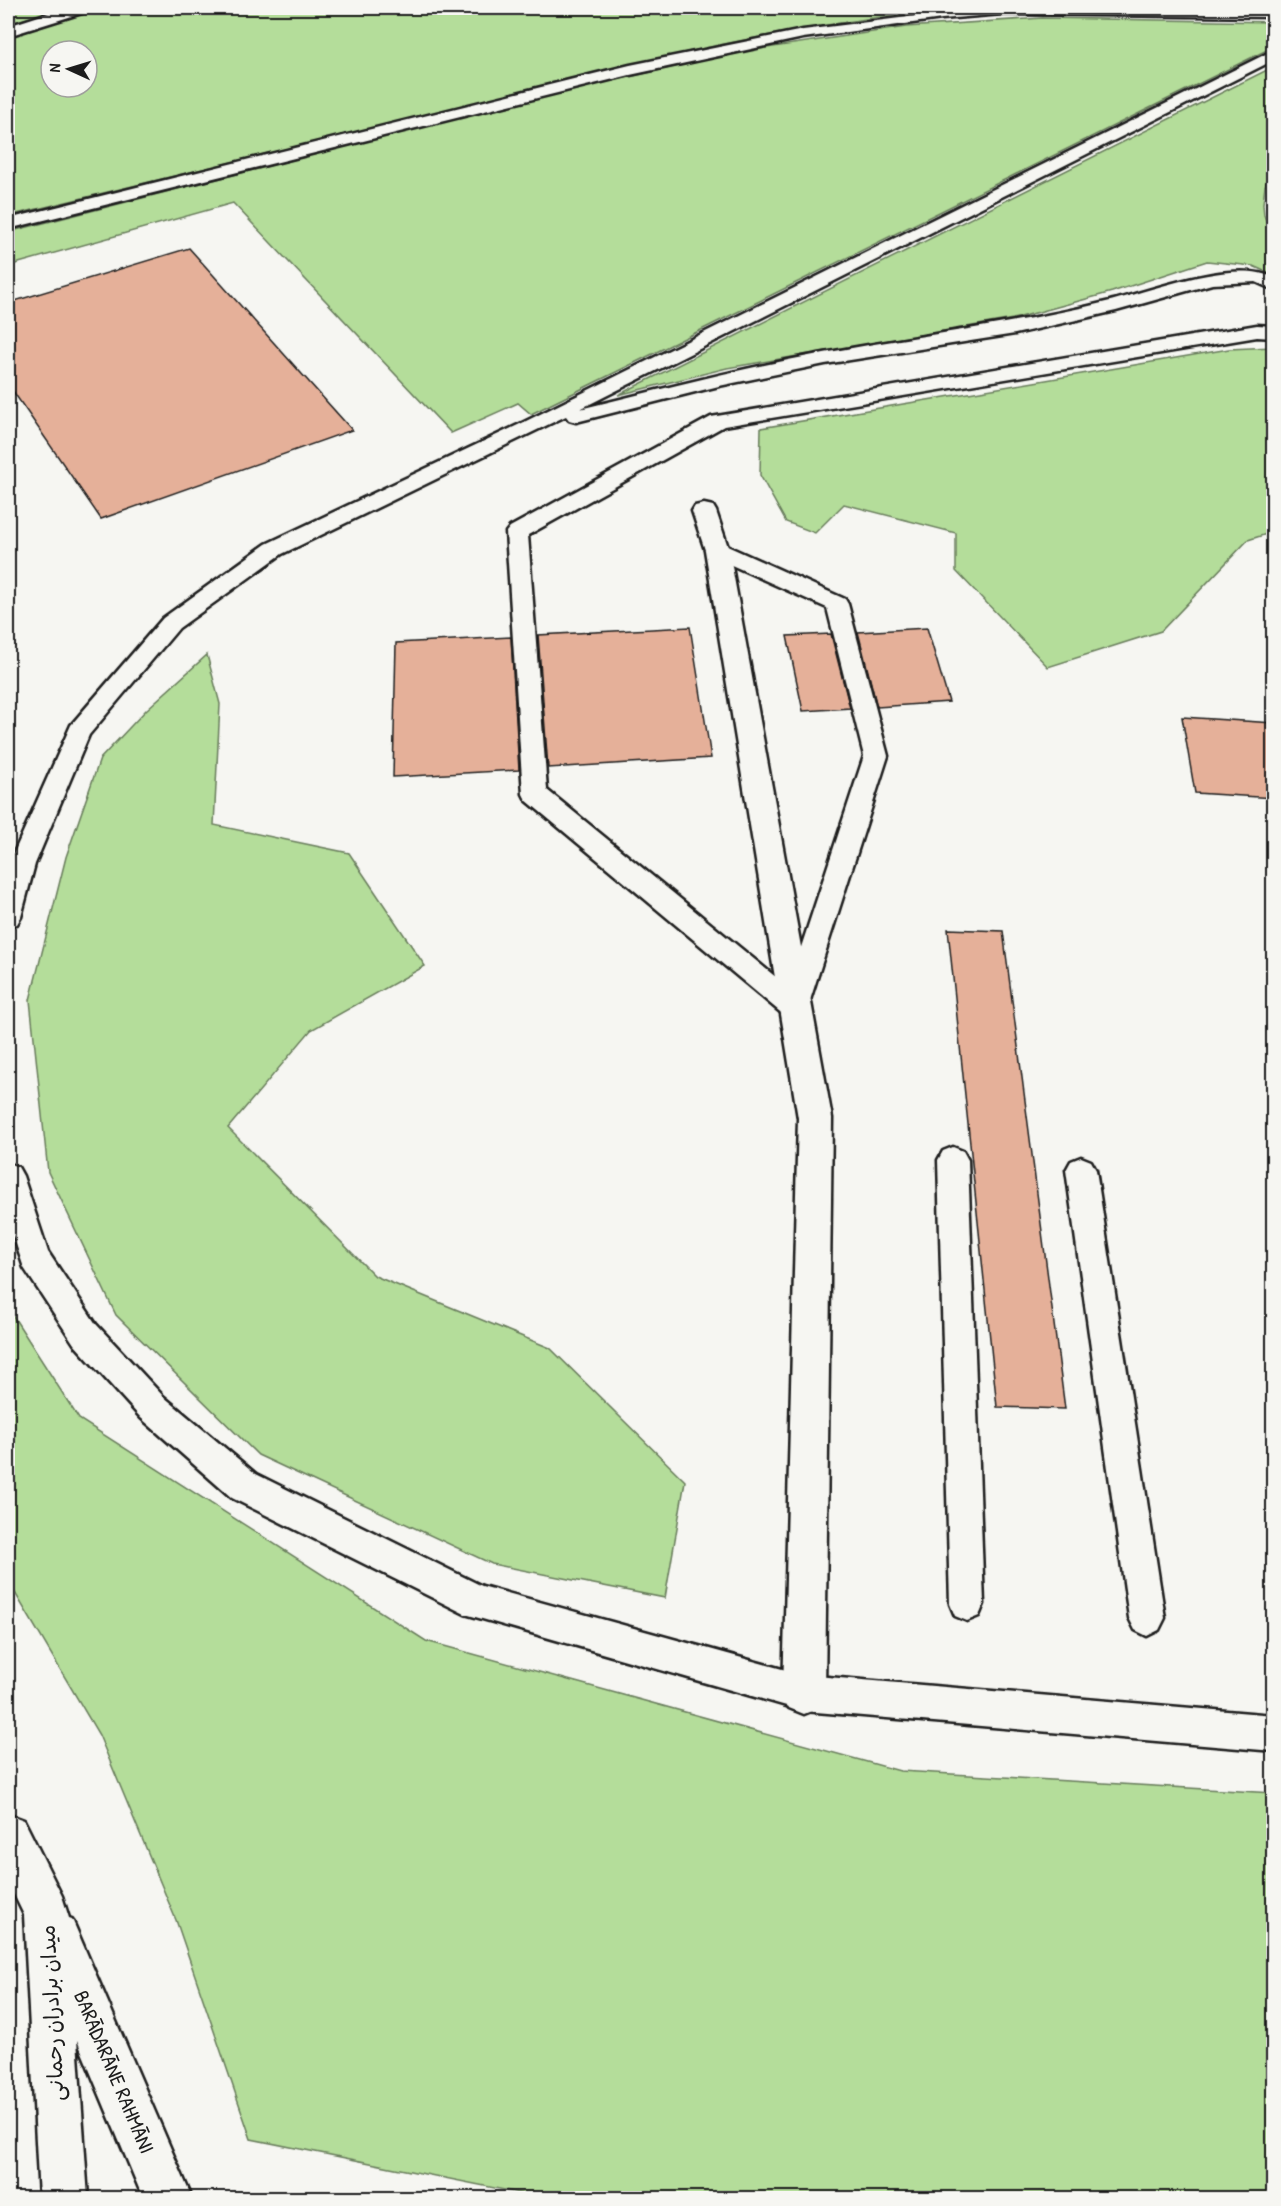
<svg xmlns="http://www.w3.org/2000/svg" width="1281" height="2206" font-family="'Patrick Hand','Playpen Sans Arabic',sans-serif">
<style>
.green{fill:#b4dd9a;stroke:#687c5b;stroke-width:1.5;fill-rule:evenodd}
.building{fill:#e5b099;stroke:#1c1c1c;stroke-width:1.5}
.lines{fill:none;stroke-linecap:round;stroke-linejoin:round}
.service-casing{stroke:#1c1c1c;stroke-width:5}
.minor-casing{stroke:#1c1c1c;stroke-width:5}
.secondary-casing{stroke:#1c1c1c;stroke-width:5}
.trunk-casing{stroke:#1c1c1c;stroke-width:5}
.service{fill:#f6f6f2;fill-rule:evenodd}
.minor{fill:#f6f6f2;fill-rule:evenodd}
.secondary{fill:#f6f6f2;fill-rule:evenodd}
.trunk{fill:#f6f6f2;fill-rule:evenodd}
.labels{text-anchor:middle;stroke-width:5;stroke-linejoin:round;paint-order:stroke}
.near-street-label{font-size:21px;fill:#1c1c1c;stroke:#f6f6f2}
</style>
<rect width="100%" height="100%" fill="#f6f6f2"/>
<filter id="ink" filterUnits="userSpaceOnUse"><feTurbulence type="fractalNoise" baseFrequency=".0167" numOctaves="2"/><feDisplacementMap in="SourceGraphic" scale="12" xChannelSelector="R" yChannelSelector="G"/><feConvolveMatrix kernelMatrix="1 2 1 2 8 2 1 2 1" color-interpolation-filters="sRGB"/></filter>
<g filter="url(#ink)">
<g class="green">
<path d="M 8,8 L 62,8 L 8,24 Z"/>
<path d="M 100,8 L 998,8 C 897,10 795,29 696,50 L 8,216 L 8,37 ZM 51,51 L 87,51 L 87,87 L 51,87 Z"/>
<path d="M 1042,18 L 1273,22 L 1273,47 L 531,414 L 518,403 L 451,433 L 233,203 L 8,266 L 8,232 L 561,92 L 746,51 L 906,27 Z"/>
<path d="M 1273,67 L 1273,166 L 1265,186 L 1263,204 L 1264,215 L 1273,238 L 1273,275 L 1253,266 L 1207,261 L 1112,292 L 1013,319 L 727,368 L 618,395 Z"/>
<path d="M 1273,347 L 1273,532 L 1248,540 L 1161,631 L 1048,667 L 956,571 L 956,533 L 844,504 L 815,533 L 786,522 L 760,475 L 761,428 L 1229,349 Z"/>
<path d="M 207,655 L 220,704 L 214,825 L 349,853 L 425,966 L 311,1030 L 228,1128 L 375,1276 L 550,1348 L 685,1481 L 665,1598 L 492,1564 L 258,1455 L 116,1315 L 48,1172 L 30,1000 L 66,857 L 100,759 L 146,710 Z"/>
<path d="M 8,1308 L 79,1419 L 426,1641 L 900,1771 L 1273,1793 L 1273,2198 L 558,2198 L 539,2197 L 251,2139 L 176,1920 L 99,1735 L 8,1581 Z"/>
</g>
<g class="building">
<path d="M 189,248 L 352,430 L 101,519 L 8,384 L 8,303 Z"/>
<path d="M 690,627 L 711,758 L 548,768 L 538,635 Z"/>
<path d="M 927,628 L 949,702 L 877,707 L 858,632 Z"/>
<path d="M 831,634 L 850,708 L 803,711 L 787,636 Z"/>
<path d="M 511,637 L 519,770 L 393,777 L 396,643 Z"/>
<path d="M 1182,717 L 1274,723 L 1274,798 L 1195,793 Z"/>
<path d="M 948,929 L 1003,931 L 1065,1409 L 997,1407 Z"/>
</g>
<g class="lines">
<g class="service-casing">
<g id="service">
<path d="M 981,8 L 1274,9 L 1274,17 L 1003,14 L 942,19 L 803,38 L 630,75 L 8,229 L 8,219 L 630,65 L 803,30 Z"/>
<path d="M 1274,50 L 1274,60 L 580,409 C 661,389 742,368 824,353 C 918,335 1013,325 1106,302 C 1148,292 1234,257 1274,278 L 1274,290 L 1256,282 L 1212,284 L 1116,311 L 1015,334 L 825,364 L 719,386 L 576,422 L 569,420 L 566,416 L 282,554 L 179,628 L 89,735 L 35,864 L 21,917 L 17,924 L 8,927 L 9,864 L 71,725 L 163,618 L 266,544 L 518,425 Z"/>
<path d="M 1257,325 L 1274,326 L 1274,338 L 1257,337 L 724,426 L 528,535 L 547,790 L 788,987 L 864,756 L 827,608 L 709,555 L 706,550 L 709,545 L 717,543 L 725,545 L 845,599 L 848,604 L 888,756 L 805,1016 L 795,1019 L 785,1016 L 526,800 L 523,794 L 506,532 L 510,527 L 711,417 Z"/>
<path d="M 953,1147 L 963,1151 L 968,1160 L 984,1604 L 979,1616 L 967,1621 L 955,1616 L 950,1604 L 938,1160 L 943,1151 Z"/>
<path d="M 1081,1157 L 1091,1161 L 1096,1170 L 1165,1618 L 1159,1630 L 1147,1636 L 1135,1630 L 1129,1618 L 1066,1170 L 1071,1161 Z"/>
<path d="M 8,1163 L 18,1167 L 23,1176 L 48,1252 L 96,1324 L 163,1396 L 256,1474 L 482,1586 L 804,1675 L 1274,1715 L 1274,1751 L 804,1711 L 465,1614 L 232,1498 L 141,1418 L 74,1344 L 24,1268 L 8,1220 Z"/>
</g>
</g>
<g class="minor-casing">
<path id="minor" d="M 704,504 L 713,506 L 716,511 L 729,550 L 832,1118 L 825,1693 L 819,1708 L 804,1714 L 789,1708 L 783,1693 L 798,1118 L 705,550 L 692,511 L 695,506 Z"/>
</g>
<g class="secondary-casing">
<path id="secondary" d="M 8,1814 L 24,1820 L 62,1896 L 69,1918 L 72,1919 L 192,2198 L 143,2198 L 77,2040 L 88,2198 L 39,2198 L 24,1915 L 8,1882 Z"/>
</g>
<g class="trunk-casing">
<path id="trunk" d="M 64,8 L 87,8 L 85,12 L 8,36 L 8,26 Z"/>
</g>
<use href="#service" class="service"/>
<use href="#minor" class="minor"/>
<use href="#secondary" class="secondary"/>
<use href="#trunk" class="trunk"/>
</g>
</g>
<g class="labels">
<g class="near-street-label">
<text transform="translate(52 2013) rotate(-93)" y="7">میدان برادران رحمانی</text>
<text transform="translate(114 2072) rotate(67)" y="7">BARĀDARĀNE RAHMĀNI</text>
</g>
</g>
<rect width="1281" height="2206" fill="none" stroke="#f6f6f2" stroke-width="30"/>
<rect x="15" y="15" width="1251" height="2176" fill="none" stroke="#1c1c1c" stroke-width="2" filter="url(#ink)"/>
<g transform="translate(69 69) rotate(274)"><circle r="28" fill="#f6f6f2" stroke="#9f9f9c" stroke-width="1.5"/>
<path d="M0-4.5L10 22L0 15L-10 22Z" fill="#1c1c1c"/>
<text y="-9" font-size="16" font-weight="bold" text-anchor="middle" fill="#1c1c1c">N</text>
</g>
</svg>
